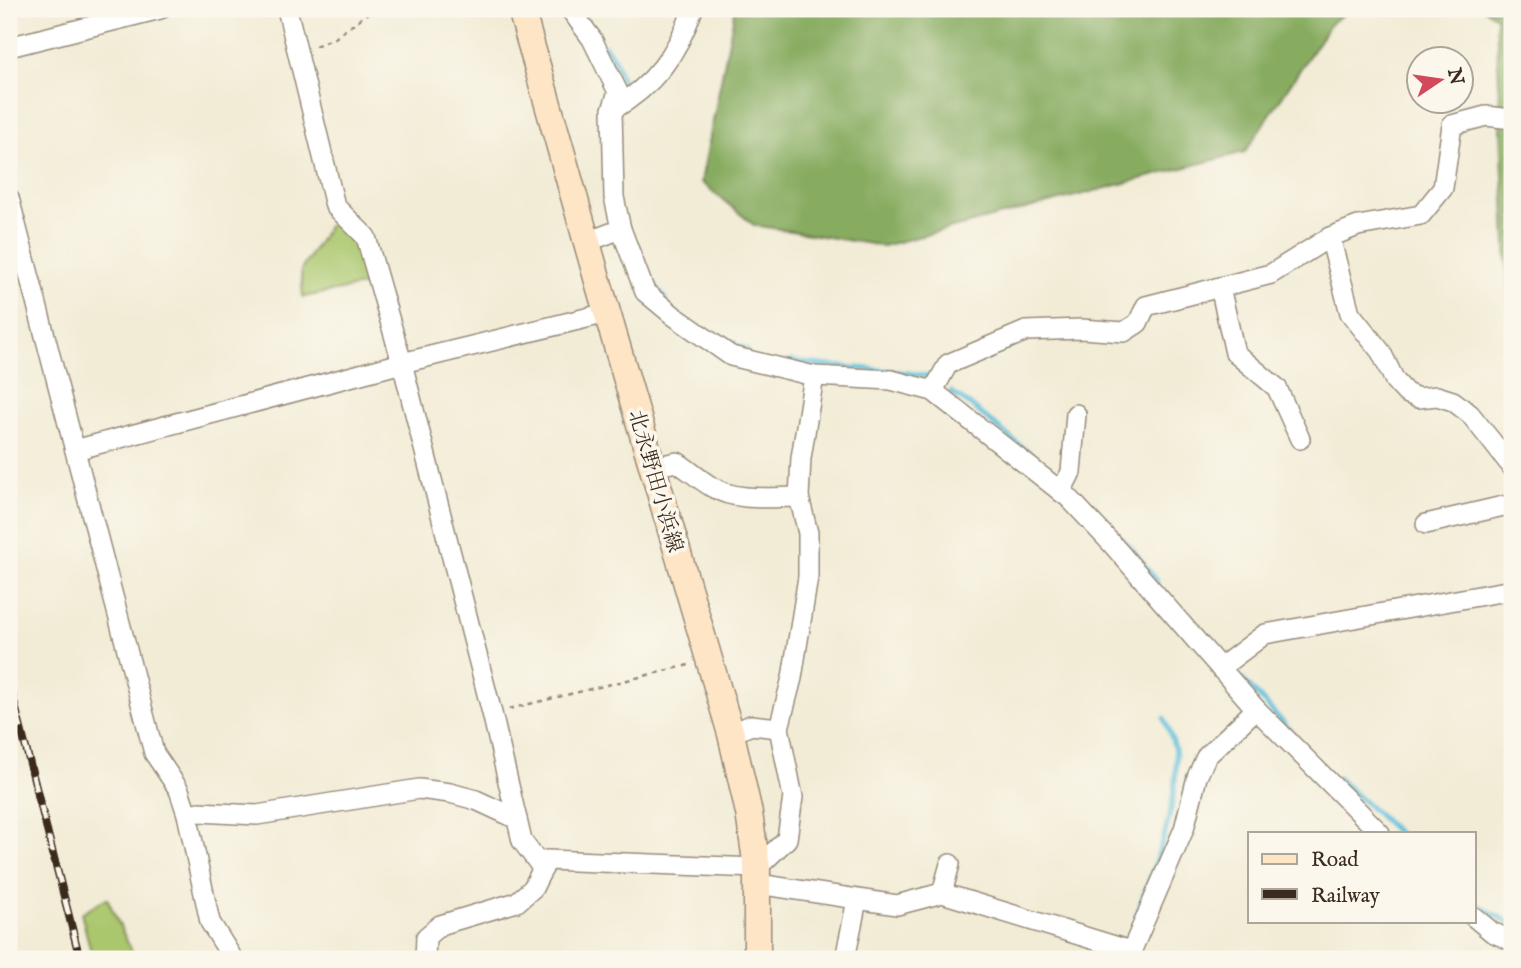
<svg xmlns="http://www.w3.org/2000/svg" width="1521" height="968" font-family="'IM FELL English','Noto Serif JP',serif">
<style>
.green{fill:#aac76d;stroke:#727846;stroke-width:2}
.forest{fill:#87ac60;stroke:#616b3f;stroke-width:2}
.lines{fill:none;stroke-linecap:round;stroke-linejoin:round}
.stream{stroke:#5dbfdb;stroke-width:5}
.minor-casing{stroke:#968b7a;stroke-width:22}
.secondary-casing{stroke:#968b7a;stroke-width:29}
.path{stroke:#968b7a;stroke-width:2.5;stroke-dasharray:5 5;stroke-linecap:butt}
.minor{stroke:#fff;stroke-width:19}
.secondary{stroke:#fee5c5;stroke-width:26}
.rail-casing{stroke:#3b2a1e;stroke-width:8}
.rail{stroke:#fbf7ec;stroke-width:5;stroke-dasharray:16;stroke-linecap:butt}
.labels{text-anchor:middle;stroke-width:7;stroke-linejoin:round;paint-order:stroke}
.street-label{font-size:21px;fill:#3b2a1e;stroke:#fbf7ec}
</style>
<rect width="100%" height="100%" fill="#fbf7ec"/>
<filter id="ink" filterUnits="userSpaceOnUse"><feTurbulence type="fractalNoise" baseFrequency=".0143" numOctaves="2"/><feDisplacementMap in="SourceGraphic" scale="14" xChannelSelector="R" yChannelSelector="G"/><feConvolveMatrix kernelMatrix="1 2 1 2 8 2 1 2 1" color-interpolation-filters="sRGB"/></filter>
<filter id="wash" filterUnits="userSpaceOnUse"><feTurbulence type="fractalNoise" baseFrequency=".00686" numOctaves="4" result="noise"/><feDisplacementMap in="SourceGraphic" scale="28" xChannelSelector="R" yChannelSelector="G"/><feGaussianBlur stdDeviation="1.57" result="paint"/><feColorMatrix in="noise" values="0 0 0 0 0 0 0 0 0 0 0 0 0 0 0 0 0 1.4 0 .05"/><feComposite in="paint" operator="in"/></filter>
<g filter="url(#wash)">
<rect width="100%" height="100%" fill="#f2ecd6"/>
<g class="green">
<path d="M 336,214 L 361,241 L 372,284 L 303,297 L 301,270 Z"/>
<path d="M 107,898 L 135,959 L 93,959 L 81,913 Z"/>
</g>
<g class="forest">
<path d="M 735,9 L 1351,9 L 1331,23 L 1245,152 L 883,246 L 754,225 L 701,182 Z"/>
<path d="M 1484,9 L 1512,9 L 1512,310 L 1509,311 L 1496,17 Z"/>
</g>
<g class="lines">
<g class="stream">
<path d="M 605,46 L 615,61 L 622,81"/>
<path d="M 646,273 L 665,299"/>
<path d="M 715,334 L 747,350"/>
<path d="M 791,361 C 836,369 882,367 927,376"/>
<path d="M 951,392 L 969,404 L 1060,478"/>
<path d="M 1094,511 L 1132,549 L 1157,581"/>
<path d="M 1243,680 L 1292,732"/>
<path d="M 1338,778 L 1398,833"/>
<path d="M 1474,903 L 1512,924"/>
<path d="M 1137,914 C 1155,864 1178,810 1176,755 C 1175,743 1168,730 1164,718"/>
</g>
</g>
</g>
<g filter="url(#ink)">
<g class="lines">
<g class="minor-casing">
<g id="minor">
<path d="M 287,9 L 335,206 L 366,237 L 402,363 L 492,713 L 522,841 L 543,869"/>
<path d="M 570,9 L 592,39 L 618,92 L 612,110 L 614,197 L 621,229 L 645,292 L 674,316 L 731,356 L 814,376 L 891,380 L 933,391 L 1069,498 L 1112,544 L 1256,709 L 1380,833"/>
<path d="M 9,47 L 160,9"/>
<path d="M 612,110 C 654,86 677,54 693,9"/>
<path d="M 9,198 L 154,753 L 179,790 L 187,814 L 210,922 L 233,959"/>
<path d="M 1330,237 L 1350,313 L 1381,352 L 1395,381 L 1406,393 L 1418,398 L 1437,396 L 1453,401 L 1470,414 L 1512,467"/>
<path d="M 587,242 L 621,229"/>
<path d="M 1220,287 L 1235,353 L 1277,388 L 1300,439"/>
<path d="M 933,391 L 948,364 L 1026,331 L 1081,329 L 1124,332 L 1138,323 L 1146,306 L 1271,274 L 1330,237 L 1358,226 L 1421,215 L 1443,188 L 1452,125 L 1486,116 L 1512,119"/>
<path d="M 75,450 L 402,363 L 607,313"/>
<path d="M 652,467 L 677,462 C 689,470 700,480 712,487 C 737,502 771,497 799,497"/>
<path d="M 1061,492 L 1071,472 L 1076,414"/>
<path d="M 1426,524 L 1512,504"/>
<path d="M 1220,668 L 1265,634 L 1512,590"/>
<path d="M 731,734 L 751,725 L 779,728"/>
<path d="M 187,814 L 199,812 L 257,815 L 419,789 L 450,793 L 476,800 L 517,819"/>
<path d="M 758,884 L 897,905 L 942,893 L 1131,951"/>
<path d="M 942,893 L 950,864"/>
<path d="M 1474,917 L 1492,932 L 1512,941"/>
<path d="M 425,959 L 426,937 L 440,925 L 517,902 L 533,888 L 547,860 L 757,868 L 787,839 L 793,797 L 779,728 L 792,678 L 808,577 L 808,533 L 799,497 L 801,458 L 814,376"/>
<path d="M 845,959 L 857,900"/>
<path d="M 1128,959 L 1184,829 L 1197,777 L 1206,757 L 1256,709"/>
</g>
</g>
<g class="secondary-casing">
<path id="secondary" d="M 521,9 L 599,285 L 731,734 L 749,813 L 757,868 L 757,959"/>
</g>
<g class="path">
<path d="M 315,46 L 335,38 L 373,9"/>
<path d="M 509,709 L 689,665"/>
</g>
<use href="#minor" class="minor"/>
<use href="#secondary" class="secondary"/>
<g class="rail-casing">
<path id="rail" d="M 9,682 L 80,959"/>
</g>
<use href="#rail" class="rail"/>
</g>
</g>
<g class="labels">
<g class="street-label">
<text transform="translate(656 481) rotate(74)" y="7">北永野田小浜線</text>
</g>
</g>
<rect width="1521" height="968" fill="none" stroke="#fbf7ec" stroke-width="35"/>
<rect x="1248" y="832" width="228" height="91" fill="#fbf7ec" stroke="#aea59a" stroke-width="2"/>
<rect x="1262" y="854" width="35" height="10" fill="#fee5c5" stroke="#aea59a" stroke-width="2"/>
<text x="1311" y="866" font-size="21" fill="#3b2a1e">Road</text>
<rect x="1262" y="889" width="35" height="10" fill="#3b2a1e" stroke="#aea59a" stroke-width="2"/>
<text x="1311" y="902" font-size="21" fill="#3b2a1e">Railway</text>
<g transform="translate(1440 80) rotate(77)"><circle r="33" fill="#fbf7ec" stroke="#aea59a" stroke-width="2"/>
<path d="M0-5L12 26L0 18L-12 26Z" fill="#d1495b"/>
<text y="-10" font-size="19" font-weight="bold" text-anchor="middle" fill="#3b2a1e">N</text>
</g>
</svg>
